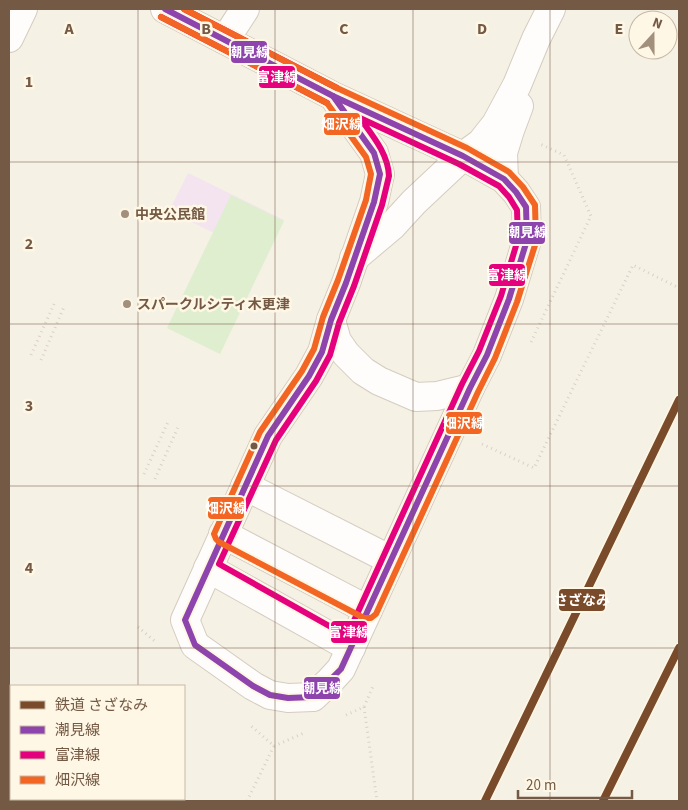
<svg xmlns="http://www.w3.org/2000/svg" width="688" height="810" font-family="'Source Sans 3','Noto Sans JP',sans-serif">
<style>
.education{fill:#f3e4f0}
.pitch{fill:#deeece}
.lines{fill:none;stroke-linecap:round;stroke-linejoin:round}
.minor-casing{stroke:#d5ccc0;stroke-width:30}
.path{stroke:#d9d1ca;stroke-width:3;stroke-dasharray:1 4;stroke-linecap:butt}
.minor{stroke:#fefdfb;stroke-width:28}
.bus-1-casing{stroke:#fff7e5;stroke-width:10}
.bus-2-casing{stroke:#fff7e5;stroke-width:10}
.bus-3-casing{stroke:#fff7e5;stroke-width:10}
.bus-1{stroke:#8e44ad;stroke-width:6}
.bus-2{stroke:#e5007d;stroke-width:6}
.bus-3{stroke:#f26522;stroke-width:6}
.rail-1-casing{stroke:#fff7e5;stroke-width:11}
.rail-1{stroke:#7a4b2a;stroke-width:8}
.grid{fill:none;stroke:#745a44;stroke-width:1;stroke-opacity:0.55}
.poi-dot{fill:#a28f7c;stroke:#fff7e5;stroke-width:2}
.bus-dot{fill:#745a44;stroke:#fff7e5;stroke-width:2}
.labels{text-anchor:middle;stroke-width:5;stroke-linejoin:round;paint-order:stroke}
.poi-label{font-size:14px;font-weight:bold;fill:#745a44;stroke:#fff7e5;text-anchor:start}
.grid-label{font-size:16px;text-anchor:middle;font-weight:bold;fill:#745a44;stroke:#fff7e5;stroke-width:5;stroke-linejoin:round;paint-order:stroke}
.line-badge{stroke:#fff7e5;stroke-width:2}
.badge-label{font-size:14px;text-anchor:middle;font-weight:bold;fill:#fff}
</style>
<rect width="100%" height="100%" fill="#f6f1e5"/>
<path class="education" d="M 188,173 L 284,220 L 265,258 L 169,211 Z"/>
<path class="pitch" d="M 231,195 L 284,221 L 220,354 L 167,328 Z"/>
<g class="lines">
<g class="minor-casing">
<g id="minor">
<path d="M 165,9 L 333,96 L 463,156 L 504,179 L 516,192 L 526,207 L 527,240 L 509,299 L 487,355 L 470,388 L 341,669 L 329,682 L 313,697 L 288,698 L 270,695 L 253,686 L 195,645 L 185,620 L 268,436 L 309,376 L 322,352 L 331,320 L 346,283 L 374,202 L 380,174 L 374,153 L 333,96"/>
<path d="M 9,38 L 23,9"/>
<path d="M 225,40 L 245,9"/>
<path d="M 504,179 L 503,153 L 510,130 L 519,106"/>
<path d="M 354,258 L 392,226 L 414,202 L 463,156 L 481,143 L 496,124 L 517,85 L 536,39 L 551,9"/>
<path d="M 331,320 L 337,341 L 346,354 L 363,371 L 379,381 L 416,397 L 437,396 L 470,388"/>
<path d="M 245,486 L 391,560"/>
<path d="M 223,534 L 368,610"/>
<path d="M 208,568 L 351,648"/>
<path d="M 9,781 L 11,783"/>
<path d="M 31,799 L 34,801"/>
</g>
</g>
<g class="path">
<path d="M 531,342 L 591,216 L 564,155 L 540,144"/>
<path d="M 31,355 L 54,304"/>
<path d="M 41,360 L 64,307"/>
<path d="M 482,444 L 534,468 L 633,265 L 679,288"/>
<path d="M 144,474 L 168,422"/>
<path d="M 155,479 L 178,427"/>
<path d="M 138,627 L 157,643"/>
<path d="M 364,707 L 377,801"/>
<path d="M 346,715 L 364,707 L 374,684"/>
<path d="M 274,746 L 304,733"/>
<path d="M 247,801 L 274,746 L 250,725"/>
</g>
<use href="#minor" class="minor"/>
<g class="bus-1-casing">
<g id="bus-1">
<path d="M 165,9 L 333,96"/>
<path d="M 333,96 L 463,156 L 504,179 L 516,192 L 526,207 L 527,240 L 509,299 L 487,355 L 470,388 L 341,669 L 313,697 L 288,698 L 270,695 L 253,686 L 195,645 L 185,620 L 268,436 L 309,376 L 322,352 L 331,320 L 346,283 L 374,202 L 380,174 L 374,153 Z"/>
</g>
</g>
<g class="bus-2-casing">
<g id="bus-2">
<path d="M 184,9 L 337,88"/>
<path d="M 161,17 L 327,103"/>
<path d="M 360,118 L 459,164 L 499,186 L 509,197 L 517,210 L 518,239 L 501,296 L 479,351 L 462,384 L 347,636 L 219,564 L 276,440 L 316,381 L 330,355 L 339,323 L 354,286 L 382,205 L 389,176 C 388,153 372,135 360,118 Z"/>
</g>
</g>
<g class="bus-3-casing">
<path id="bus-3" d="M 161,17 L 327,103 L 366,157 L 371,174 L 366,200 L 338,280 L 323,317 L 314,349 L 302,371 L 260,432 L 214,534 L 216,539 L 219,542 L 364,618 L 371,618 L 376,614 L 478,392 L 495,358 L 517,302 L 536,242 L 535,205 L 523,187 L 509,172 L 467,148 L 337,88 L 184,9"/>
</g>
<use href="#bus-1" class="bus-1"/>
<use href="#bus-2" class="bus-2"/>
<use href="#bus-3" class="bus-3"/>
<g class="rail-1-casing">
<g id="rail-1">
<path d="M 485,801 L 679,400"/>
<path d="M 603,801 L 679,648"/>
</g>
</g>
<use href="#rail-1" class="rail-1"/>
</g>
<path class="grid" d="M 138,9 L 138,686M 275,9 L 275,801M 413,9 L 413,801M 550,9 L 550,801M 9,162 L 679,162M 9,324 L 679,324M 9,486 L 679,486M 9,648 L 679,648M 138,799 L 138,801"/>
<g class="poi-dot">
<circle cx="125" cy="214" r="5"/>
<circle cx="127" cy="304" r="5"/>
</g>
<circle class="bus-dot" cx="254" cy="446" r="4.5"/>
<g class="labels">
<g class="poi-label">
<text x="135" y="219">中央公民館</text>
<text x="137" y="309">スパークルシティ木更津</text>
</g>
</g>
<g class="grid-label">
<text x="69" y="34">A</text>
<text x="206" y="34">B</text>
<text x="344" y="34">C</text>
<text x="482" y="34">D</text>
<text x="619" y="34">E</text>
<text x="29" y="87">1</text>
<text x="29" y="249">2</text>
<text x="29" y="411">3</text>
<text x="29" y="573">4</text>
</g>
<g class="line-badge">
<rect x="230" y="40" width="38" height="24" rx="5" fill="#8e44ad"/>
<rect x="258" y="65" width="38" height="24" rx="5" fill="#e5007d"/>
<rect x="323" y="112" width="38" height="24" rx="5" fill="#f26522"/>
<rect x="508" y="221" width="38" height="24" rx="5" fill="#8e44ad"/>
<rect x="488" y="263" width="38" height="24" rx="5" fill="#e5007d"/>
<rect x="445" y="411" width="38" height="24" rx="5" fill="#f26522"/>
<rect x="207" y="496" width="38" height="24" rx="5" fill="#f26522"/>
<rect x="558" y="588" width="48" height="24" rx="5" fill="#7a4b2a"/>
<rect x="330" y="620" width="38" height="24" rx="5" fill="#e5007d"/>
<rect x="303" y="676" width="38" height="24" rx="5" fill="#8e44ad"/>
</g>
<g class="badge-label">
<text x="249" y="57">潮見線</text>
<text x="277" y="82">富津線</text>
<text x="342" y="129">畑沢線</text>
<text x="527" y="237">潮見線</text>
<text x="507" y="280">富津線</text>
<text x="464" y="428">畑沢線</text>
<text x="226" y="513">畑沢線</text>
<text x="582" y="605">さざなみ</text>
<text x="349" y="637">富津線</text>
<text x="322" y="693">潮見線</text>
</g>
<rect width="688" height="810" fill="none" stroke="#745a44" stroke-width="20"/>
<rect x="10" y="685" width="175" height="115" fill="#fff7e5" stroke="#c7b8a5"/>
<rect x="20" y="701" width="25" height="8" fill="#7a4b2a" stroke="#c7b8a5"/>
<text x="55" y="710" font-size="15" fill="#745a44">鉄道 さざなみ</text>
<rect x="20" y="726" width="25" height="8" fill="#8e44ad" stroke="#c7b8a5"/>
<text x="55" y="735" font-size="15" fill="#745a44">潮見線</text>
<rect x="20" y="751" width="25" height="8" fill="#e5007d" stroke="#c7b8a5"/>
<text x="55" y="760" font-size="15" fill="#745a44">富津線</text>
<rect x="20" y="776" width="25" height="8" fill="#f26522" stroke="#c7b8a5"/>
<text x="55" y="785" font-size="15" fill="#745a44">畑沢線</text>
<g transform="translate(653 35) rotate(21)"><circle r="24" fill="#fff7e5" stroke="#c7b8a5"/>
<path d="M0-4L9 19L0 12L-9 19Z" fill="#a28f7c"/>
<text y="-8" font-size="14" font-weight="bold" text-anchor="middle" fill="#745a44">N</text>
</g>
<path d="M518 790v8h114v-8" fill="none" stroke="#745a44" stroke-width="2.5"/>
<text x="526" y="790" font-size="15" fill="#745a44" stroke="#fff7e5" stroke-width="4" paint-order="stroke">20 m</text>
</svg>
